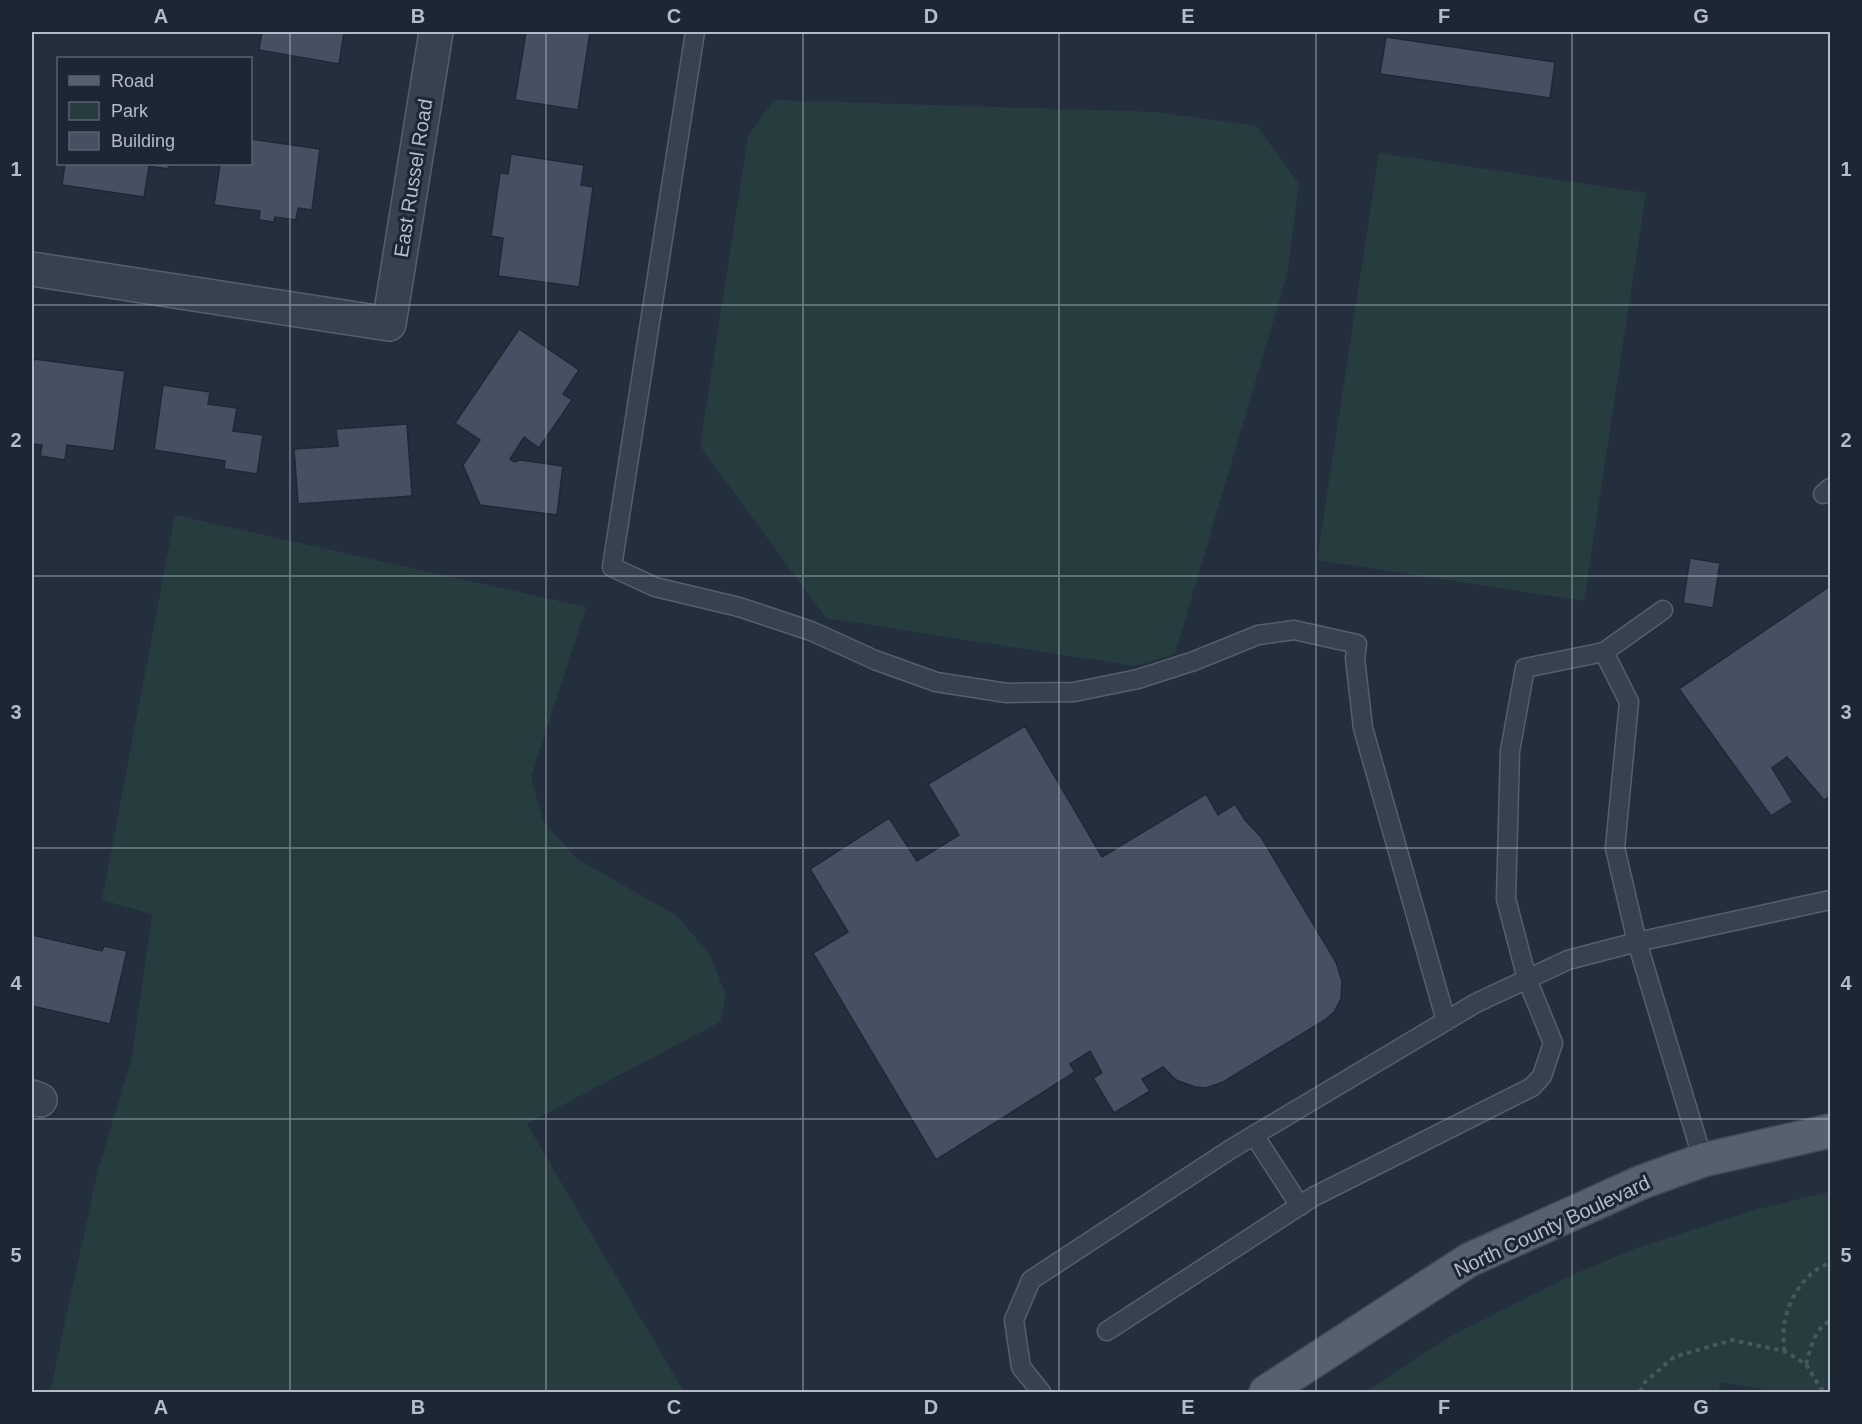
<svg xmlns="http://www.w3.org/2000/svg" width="1862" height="1424" font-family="Helvetica,sans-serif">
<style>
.green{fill:#263c3f}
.building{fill:#455162;stroke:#1f2835;stroke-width:1.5}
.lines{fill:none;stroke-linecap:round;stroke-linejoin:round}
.service-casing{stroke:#565f6c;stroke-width:21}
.minor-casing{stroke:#565f6c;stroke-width:36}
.primary-casing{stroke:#414a57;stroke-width:36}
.path{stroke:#44595c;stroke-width:4;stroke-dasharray:4.5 4.5;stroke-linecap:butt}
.service{stroke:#38414e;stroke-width:18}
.minor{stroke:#38414e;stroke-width:33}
.primary{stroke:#56606e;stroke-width:33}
.grid{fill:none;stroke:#b4bcc9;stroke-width:1.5;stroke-opacity:0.55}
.labels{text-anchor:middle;stroke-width:6;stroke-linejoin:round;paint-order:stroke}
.street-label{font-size:20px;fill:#b4bcc9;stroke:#1d2633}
.neatline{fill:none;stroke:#b4bcc9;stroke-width:2}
.grid-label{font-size:20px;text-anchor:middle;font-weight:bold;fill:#b4bcc9}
</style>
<rect width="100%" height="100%" fill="#242f3e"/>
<g class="green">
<path d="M 774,100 L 1156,112 L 1257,126 L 1299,184 L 1288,271 L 1175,654 L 1134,666 L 826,618 L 700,446 L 748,136 Z"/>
<path d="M 1379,153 L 1646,193 L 1584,601 L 1317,560 Z"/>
<path d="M 175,515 L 586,607 L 531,777 L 543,821 L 577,859 L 676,915 L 709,953 L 726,995 L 720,1022 L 527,1124 L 684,1392 L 50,1392 L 97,1174 L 132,1057 L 152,914 L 102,900 Z"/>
<path d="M 1830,1192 L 1830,1392 L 1779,1392 L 1721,1382 L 1718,1392 L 1365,1392 L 1451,1336 L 1570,1276 L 1634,1249 L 1757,1209 Z"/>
</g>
<g class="building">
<path d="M 262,32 L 344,32 L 339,64 L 259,50 Z"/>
<path d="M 526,32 L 590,32 L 578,110 L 515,100 Z"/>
<path d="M 1386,37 L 1555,62 L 1550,98 L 1380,74 Z"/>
<path d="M 250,139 L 320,149 L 312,210 L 298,208 L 296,220 L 275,217 L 274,222 L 259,220 L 260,211 L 214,205 L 220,164 L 250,164 Z"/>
<path d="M 511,154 L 584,165 L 581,185 L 593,187 L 579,287 L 498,276 L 503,238 L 491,236 L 500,173 L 508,174 Z"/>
<path d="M 65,164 L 169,164 L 168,169 L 149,166 L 144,197 L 62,185 Z"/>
<path d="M 519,329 L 579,370 L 563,394 L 572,400 L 539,448 L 524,437 L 510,459 L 514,462 L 520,460 L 563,466 L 557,515 L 480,505 L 463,465 L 480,440 L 455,423 Z"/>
<path d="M 34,359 L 125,371 L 114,451 L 67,445 L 65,460 L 40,456 L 42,445 L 32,444 L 32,380 Z"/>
<path d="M 163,385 L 210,392 L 208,404 L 237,408 L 233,431 L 263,435 L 257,474 L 224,469 L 225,461 L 154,450 Z"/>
<path d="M 407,424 L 412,496 L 298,504 L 294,449 L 338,446 L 336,429 Z"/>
<path d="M 1690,558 L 1720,563 L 1713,608 L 1683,603 Z"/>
<path d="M 1830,586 L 1830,796 L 1824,800 L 1787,757 L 1772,768 L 1793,802 L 1771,816 L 1679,689 Z"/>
<path d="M 1025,726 L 1102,857 L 1206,794 L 1218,815 L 1235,804 L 1245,820 L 1261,837 L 1336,962 L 1342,981 L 1341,999 L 1334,1012 L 1325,1020 L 1223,1082 L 1206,1088 L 1195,1087 L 1176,1080 L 1163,1067 L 1142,1079 L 1150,1091 L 1114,1113 L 1093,1078 L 1102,1073 L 1090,1051 L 1070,1064 L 1075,1072 L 936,1160 L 813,953 L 848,932 L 810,869 L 889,818 L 917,861 L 959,835 L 928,784 Z"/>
<path d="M 32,935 L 102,951 L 104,946 L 127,951 L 110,1024 L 32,1006 Z"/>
</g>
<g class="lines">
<g class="service-casing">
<g id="service">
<path d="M 695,32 L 612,567 L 655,587 L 739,607 L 811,631 L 875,660 L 936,682 L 1007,693 L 1074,692 L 1138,679 L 1194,661 L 1258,635 L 1294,630 L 1357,644 L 1355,658 L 1363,728 L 1446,1021"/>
<path d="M 1823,494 L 1830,488"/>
<path d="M 1604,652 L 1663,610"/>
<path d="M 1254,1135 L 1300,1206"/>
<path d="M 1107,1331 L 1313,1197 L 1532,1087 L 1542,1076 L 1553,1043 L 1527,979 L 1506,899 L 1510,751 L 1525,668 L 1604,652 L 1629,702 L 1615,848 L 1637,942 L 1703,1160"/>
<path d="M 1041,1392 L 1021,1367 L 1014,1320 L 1031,1280 L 1231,1149 L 1476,1003 L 1568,960 L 1637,942 L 1830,900"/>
</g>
</g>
<g class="minor-casing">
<g id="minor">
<path d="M 32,269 L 389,324 L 436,32"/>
<path d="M 32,1097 L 40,1100"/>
</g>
</g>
<g class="primary-casing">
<path id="primary" d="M 1266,1392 L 1469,1260 L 1642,1182 L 1703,1160 L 1830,1131"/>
</g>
<g class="path">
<path d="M 1784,1351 C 1784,1343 1783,1334 1784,1326 C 1787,1301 1805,1271 1830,1263"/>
<path d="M 1806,1364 C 1810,1349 1815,1328 1830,1321"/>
<path d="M 1640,1392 L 1645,1382 L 1674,1357 L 1732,1340 L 1784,1351 L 1806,1364 L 1821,1389 L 1829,1392"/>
</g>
<use href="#service" class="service"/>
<use href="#minor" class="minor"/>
<use href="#primary" class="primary"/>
</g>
<path class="grid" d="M 290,32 L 290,1392M 546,32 L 546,1392M 803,32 L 803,1392M 1059,32 L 1059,1392M 1316,32 L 1316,1392M 1572,32 L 1572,1392M 32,305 L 1830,305M 32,576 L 1830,576M 32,848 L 1830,848M 32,1119 L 1830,1119"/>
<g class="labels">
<g class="street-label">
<text transform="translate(413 178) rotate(-81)" y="7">East Russel Road</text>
<text transform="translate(1552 1226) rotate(-25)" y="7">North County Boulevard</text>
</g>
</g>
<rect width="1862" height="1424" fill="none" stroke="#1d2633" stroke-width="66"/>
<rect x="57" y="57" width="195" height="108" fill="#1d2633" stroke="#59626f" stroke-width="1.5"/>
<rect x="69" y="76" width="30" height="9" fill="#56606e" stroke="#59626f" stroke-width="1.5"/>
<text x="111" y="87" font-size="18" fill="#b4bcc9">Road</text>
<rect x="69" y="102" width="30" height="18" fill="#263c3f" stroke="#59626f" stroke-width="1.5"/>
<text x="111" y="117" font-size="18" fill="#b4bcc9">Park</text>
<rect x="69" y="132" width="30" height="18" fill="#455162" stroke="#59626f" stroke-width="1.5"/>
<text x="111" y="147" font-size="18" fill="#b4bcc9">Building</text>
<rect x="33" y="33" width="1796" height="1358" class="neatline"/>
<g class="grid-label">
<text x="161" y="23">A</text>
<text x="418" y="23">B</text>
<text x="674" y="23">C</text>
<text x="931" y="23">D</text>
<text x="1188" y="23">E</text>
<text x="1444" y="23">F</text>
<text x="1701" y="23">G</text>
<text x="16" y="176">1</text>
<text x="1846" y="176">1</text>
<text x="16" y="447">2</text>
<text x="1846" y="447">2</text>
<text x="16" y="719">3</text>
<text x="1846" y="719">3</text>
<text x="16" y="990">4</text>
<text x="1846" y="990">4</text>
<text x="16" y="1262">5</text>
<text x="1846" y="1262">5</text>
<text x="161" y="1414">A</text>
<text x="418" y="1414">B</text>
<text x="674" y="1414">C</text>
<text x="931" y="1414">D</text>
<text x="1188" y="1414">E</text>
<text x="1444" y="1414">F</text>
<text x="1701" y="1414">G</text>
</g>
</svg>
